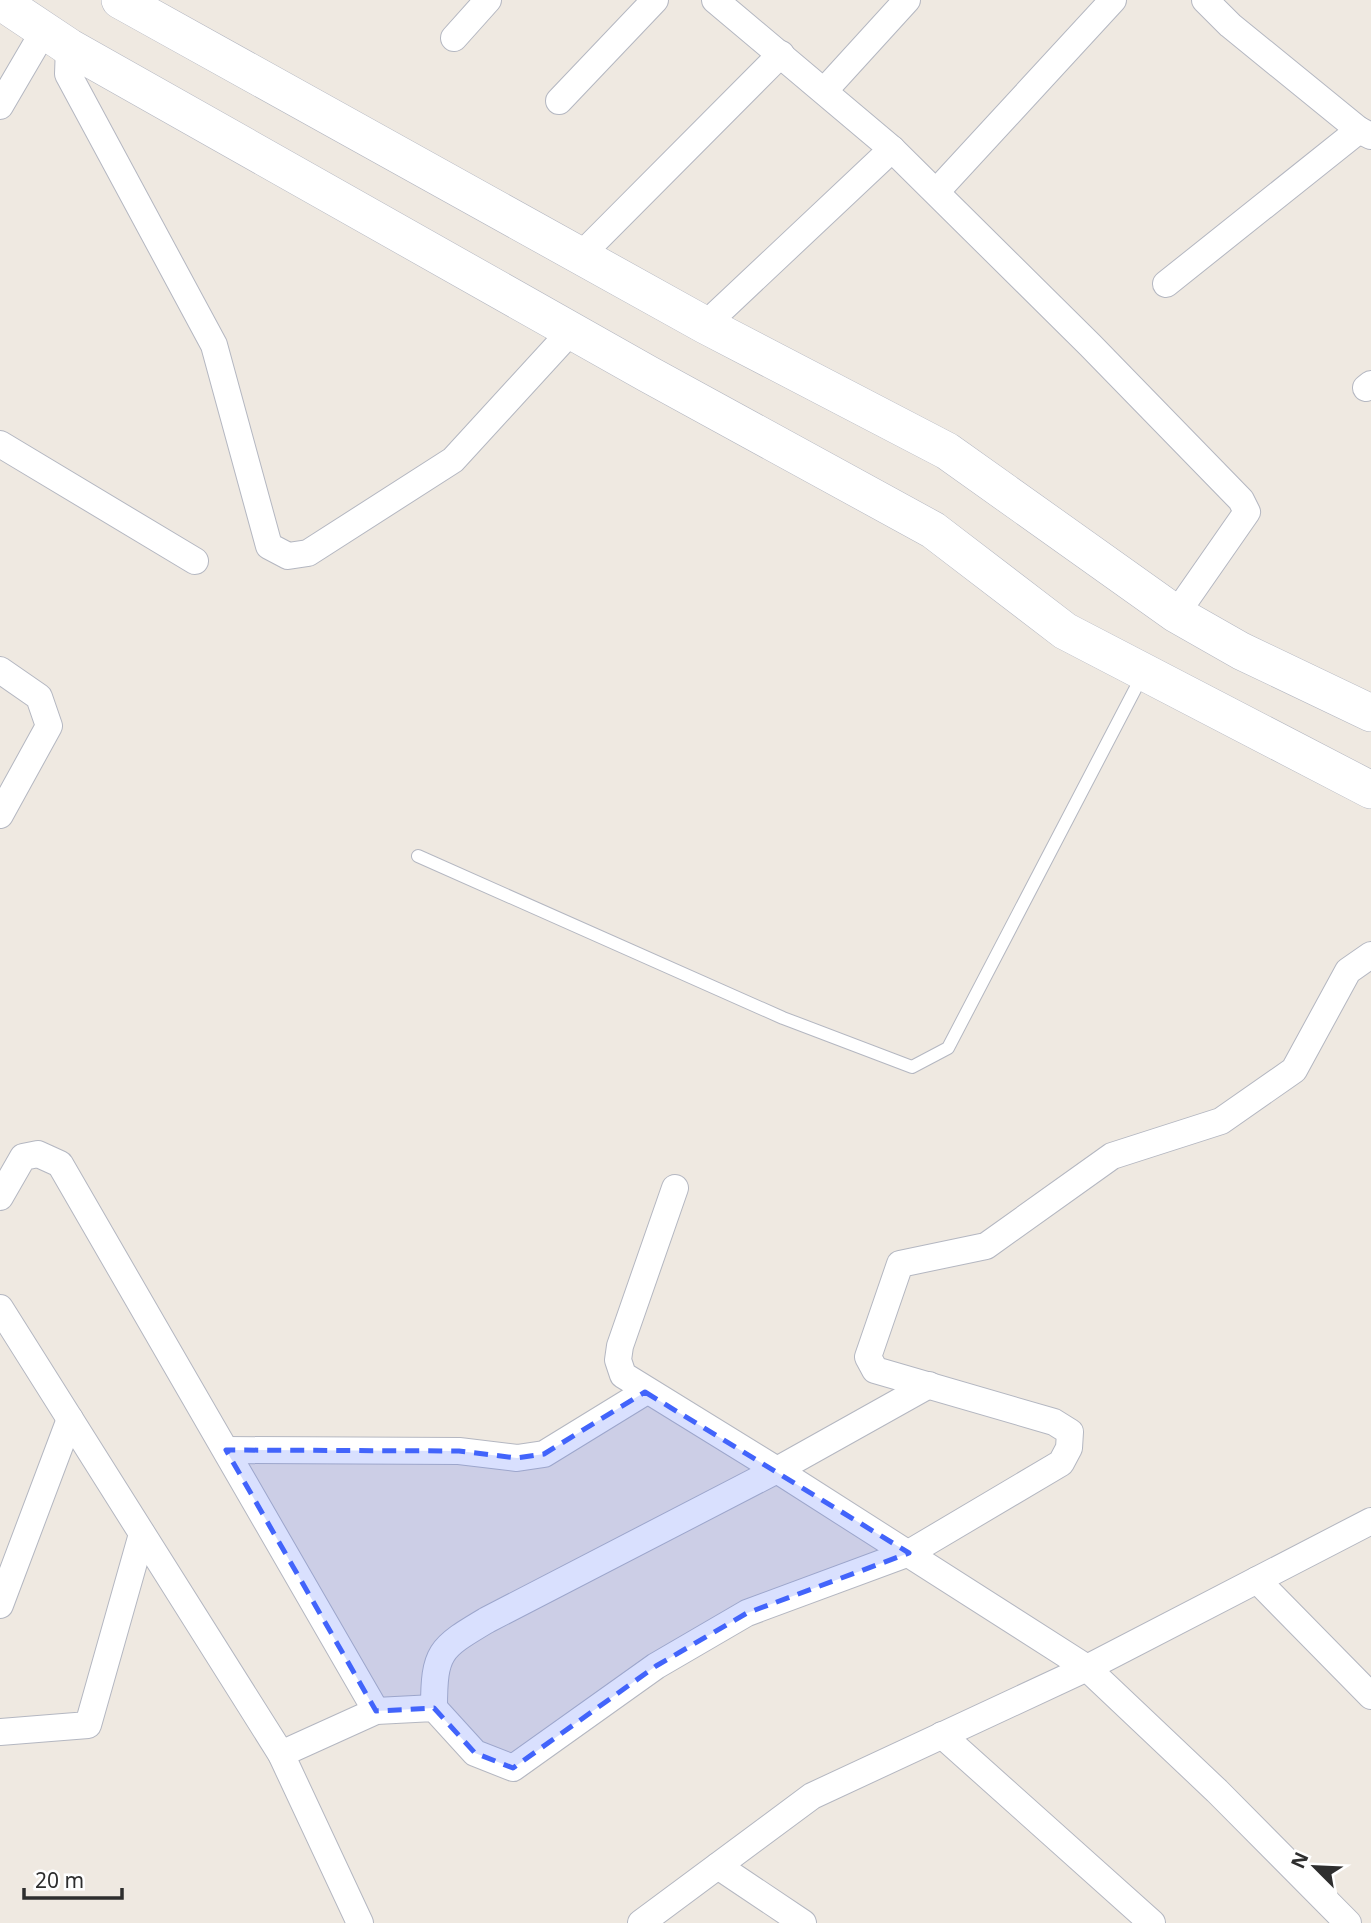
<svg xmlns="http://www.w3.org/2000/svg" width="1371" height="1923" font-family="'Noto Sans',sans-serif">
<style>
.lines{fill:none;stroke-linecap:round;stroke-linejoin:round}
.lane-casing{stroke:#b4b7c1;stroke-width:14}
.street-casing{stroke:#b4b7c1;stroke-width:28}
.secondary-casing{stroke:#b4b7c1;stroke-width:38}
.lane{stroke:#fff;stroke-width:12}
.street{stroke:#fff;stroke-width:26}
.secondary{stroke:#fff;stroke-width:37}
.marked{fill:#4264fb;fill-opacity:0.2;stroke:#4264fb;stroke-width:5;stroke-dasharray:14 9;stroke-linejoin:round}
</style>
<rect width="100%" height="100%" fill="#efe9e1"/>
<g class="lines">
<g class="lane-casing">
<path id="lane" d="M 418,856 L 783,1018 L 912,1067 L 948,1048 L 1142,676"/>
</g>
<g class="street-casing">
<g id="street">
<path d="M 1205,0 L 1230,25 L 1359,130 L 1371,136"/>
<path d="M 454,38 L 488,0"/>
<path d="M 69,47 L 68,74 L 214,345 L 269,546 L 288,556 L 308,553 L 453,460 L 573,329"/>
<path d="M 825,90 L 907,0"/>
<path d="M 559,101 L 655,0"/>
<path d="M 0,106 L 45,29"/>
<path d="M 892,149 L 1090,345 L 1241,500 L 1247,512 L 1176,614"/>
<path d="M 937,191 L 1113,0"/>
<path d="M 582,254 L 781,54"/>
<path d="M 1166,284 L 1359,130"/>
<path d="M 705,325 L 892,149 L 715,0"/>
<path d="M 1366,388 L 1371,384"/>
<path d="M 0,444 L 195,561"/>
<path d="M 0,670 L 39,697 L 49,726 L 0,815"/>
<path d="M 675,1188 L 620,1346 L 618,1360 L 623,1375 L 777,1470 L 1087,1668 L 1217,1791 L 1348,1923"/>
<path d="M 0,1197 L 23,1157 L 38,1154 L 60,1164 L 376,1711"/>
<path d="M 0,1308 L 281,1754 L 360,1923"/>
<path d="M 226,1450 L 459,1451 L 517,1458 L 544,1454 L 645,1392"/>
<path d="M 1257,1580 L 1371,1696"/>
<path d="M 0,1605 L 70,1419"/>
<path d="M 434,1708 C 434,1651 440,1648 487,1620 L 777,1470 L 929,1385"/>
<path d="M 0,1732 L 88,1725 L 142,1534"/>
<path d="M 942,1735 L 1152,1923"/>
<path d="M 281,1754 L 376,1711 L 434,1708 L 475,1753 L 513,1768 L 656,1666 L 747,1613 L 909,1553 L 1061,1463 L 1069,1448 L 1070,1432 L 1054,1422 L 875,1370 L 868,1357 L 900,1264 L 986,1246 L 1112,1156 L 1221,1121 L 1294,1070 L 1348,971 L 1371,955"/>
<path d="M 718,1866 L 803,1923"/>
<path d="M 641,1923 L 812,1796 L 1087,1668 L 1371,1521"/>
</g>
</g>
<g class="secondary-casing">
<g id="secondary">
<path d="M 120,0 L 705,325 L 947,451 L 1176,614 L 1241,651 L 1371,713"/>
<path d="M 0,1 L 69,47 L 648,374 L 933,530 L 1065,631 L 1371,790"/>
</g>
</g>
<use href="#lane" class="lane"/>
<use href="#street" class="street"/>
<use href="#secondary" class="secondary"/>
</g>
<path class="marked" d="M 645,1392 L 909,1553 L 747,1613 L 656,1666 L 513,1768 L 475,1753 L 434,1708 L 376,1711 L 226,1450 L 459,1451 L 517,1458 L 544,1454 Z"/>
<g transform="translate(1315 1867) rotate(294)" stroke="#ffffff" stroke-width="5" paint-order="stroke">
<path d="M0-5L12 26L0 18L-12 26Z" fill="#2e2e2e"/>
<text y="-10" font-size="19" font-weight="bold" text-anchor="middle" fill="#2e2e2e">N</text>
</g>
<path d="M24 1888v10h98v-10" fill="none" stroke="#2e2e2e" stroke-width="3.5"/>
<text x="35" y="1888" font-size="21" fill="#2e2e2e" stroke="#ffffff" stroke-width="5" paint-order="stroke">20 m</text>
</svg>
